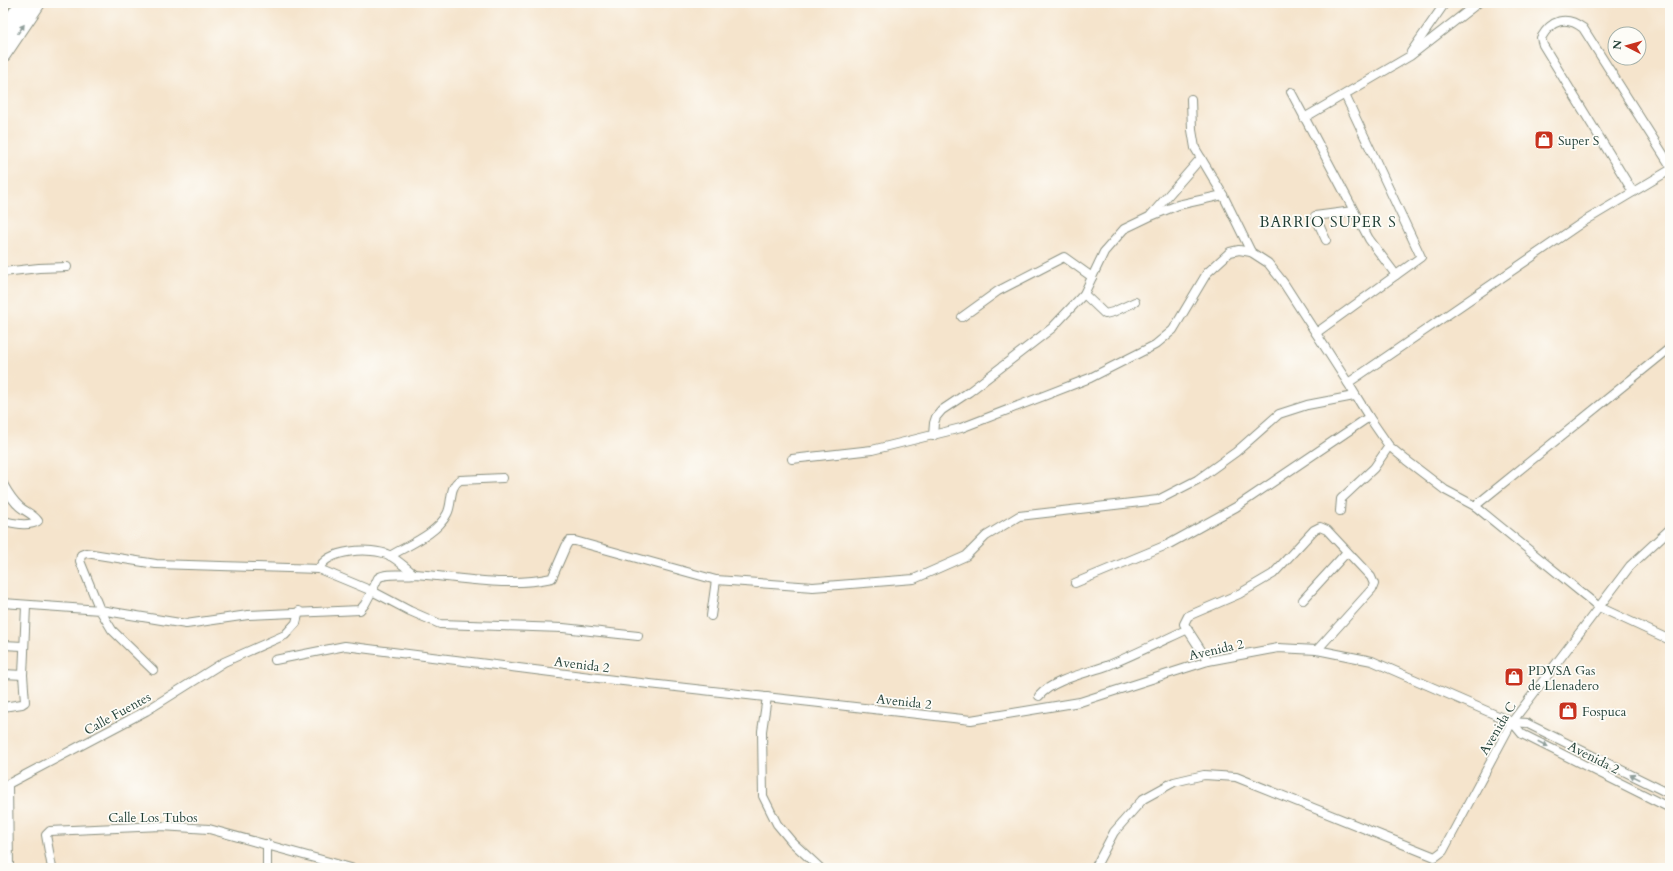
<svg xmlns="http://www.w3.org/2000/svg" width="1673" height="871" font-family="Cardo,serif">
<style>
.green{fill:#adc86e;stroke:#668251}
.lines{fill:none;stroke-linecap:round;stroke-linejoin:round}
.street-casing{stroke:#8a9080;stroke-width:10}
.highway-casing{stroke:#8a9080;stroke-width:16}
.street{stroke:#fff;stroke-width:8}
.highway{stroke:#fff;stroke-width:14}
.oneway{fill:#8f9e9a}
.labels{text-anchor:middle;stroke-width:3.5;stroke-linejoin:round;paint-order:stroke}
.poi-label{font-size:13px;fill:#1f3d34;stroke:#fdfcf7;text-anchor:start}
.street-label{font-size:13px;fill:#1f3d34;stroke:#fdfcf7}
.quarter-label{font-size:15px;letter-spacing:1px;fill:#1f3d34;stroke:#fdfcf7}
</style>
<rect width="100%" height="100%" fill="#fdfcf7"/>
<filter id="ink" filterUnits="userSpaceOnUse"><feTurbulence type="fractalNoise" baseFrequency=".025" numOctaves="2"/><feDisplacementMap in="SourceGraphic" scale="8" xChannelSelector="R" yChannelSelector="G"/><feConvolveMatrix kernelMatrix="1 2 1 2 8 2 1 2 1" color-interpolation-filters="sRGB"/></filter>
<filter id="wash" filterUnits="userSpaceOnUse"><feTurbulence type="fractalNoise" baseFrequency=".012" numOctaves="4" result="noise"/><feDisplacementMap in="SourceGraphic" scale="16" xChannelSelector="R" yChannelSelector="G"/><feGaussianBlur stdDeviation="0.9" result="paint"/><feColorMatrix in="noise" values="0 0 0 0 0 0 0 0 0 0 0 0 0 0 0 0 0 1.4 0 .05"/><feComposite in="paint" operator="in"/></filter>
<g filter="url(#wash)">
<rect width="100%" height="100%" fill="#f5e4cc"/>
<path class="green" d="M 3,3 L 12,3 L 3,23 Z"/>
</g>
<g filter="url(#ink)">
<g class="lines">
<g class="street-casing">
<g id="street">
<path d="M 1411,52 L 1445,3"/>
<path d="M 1291,92 L 1369,239 L 1396,275"/>
<path d="M 1191,99 L 1192,130 L 1195,148 L 1223,195 L 1251,252"/>
<path d="M 1304,118 L 1410,56 L 1478,3"/>
<path d="M 1633,192 L 1543,45 L 1541,38 C 1551,20 1566,15 1583,28 L 1670,165"/>
<path d="M 1151,215 L 1201,158"/>
<path d="M 1326,240 L 1315,216 L 1353,211"/>
<path d="M 3,272 L 39,268 L 67,267"/>
<path d="M 1084,294 L 1105,314 L 1113,312 L 1135,302"/>
<path d="M 962,317 L 998,291 L 1064,257 L 1092,277"/>
<path d="M 1316,333 L 1421,257 L 1345,95"/>
<path d="M 1348,383 L 1583,222 L 1670,170"/>
<path d="M 933,436 L 934,423 L 936,417 L 942,410 L 969,392 L 1052,328 L 1084,294 L 1104,252 L 1124,229 L 1151,216 L 1178,205 L 1223,195"/>
<path d="M 792,459 L 872,450 L 961,428 L 1090,378 L 1155,345 L 1173,330 L 1207,273 L 1230,252 L 1239,250 L 1251,252 L 1268,263 L 1283,282 L 1348,383 L 1369,417 L 1389,446 L 1406,460 L 1445,490 L 1475,506 L 1599,607 L 1670,640"/>
<path d="M 3,484 C 8,493 13,501 20,507 C 26,512 33,514 38,521 C 28,527 14,523 3,521"/>
<path d="M 1475,506 L 1670,348"/>
<path d="M 1340,511 L 1341,499 L 1374,468 L 1389,446"/>
<path d="M 390,556 C 408,545 437,534 447,514 C 453,504 448,487 460,480 L 503,478"/>
<path d="M 319,569 C 327,549 371,547 389,555 C 398,560 406,568 414,574"/>
<path d="M 1075,583 L 1169,544 L 1236,507 L 1369,417"/>
<path d="M 1303,600 L 1347,552"/>
<path d="M 3,603 L 100,610 L 186,624 L 248,615 L 360,610 L 365,604 L 372,591 L 319,569 L 156,564 L 86,553 L 81,555 L 80,561 L 100,610 L 112,630 L 153,670"/>
<path d="M 711,616 L 716,580"/>
<path d="M 638,636 L 563,628 L 440,624 L 410,611 L 372,591 L 378,578 C 387,572 403,576 414,574 C 459,577 507,588 552,578 L 566,546 L 569,541 L 575,541 L 716,580 L 813,587 L 914,579 L 966,556 L 986,536 L 1019,516 L 1158,500 L 1197,480 L 1236,452 L 1279,414 L 1307,405 L 1354,396"/>
<path d="M 3,645 L 23,646"/>
<path d="M 275,660 L 345,646 L 614,680 L 971,720 L 1080,702 L 1208,661 L 1278,648 L 1317,650 L 1372,661 L 1512,722 L 1526,723 L 1670,794"/>
<path d="M 1208,661 L 1184,624 L 1188,616 L 1239,594 L 1273,574 L 1314,530 L 1320,527 L 1327,530 L 1371,577 L 1374,584 L 1372,589 L 1317,650"/>
<path d="M 3,674 L 23,675"/>
<path d="M 1039,696 C 1053,679 1088,673 1109,665 C 1135,654 1162,641 1188,629"/>
<path d="M 767,697 L 762,731 L 763,796 L 777,824 L 792,842 L 820,868"/>
<path d="M 3,707 L 22,704 L 25,702 L 23,675 L 26,606"/>
<path d="M 1512,722 L 1522,734 L 1670,808"/>
<path d="M 267,844 L 267,868"/>
<path d="M 9,868 L 8,784 L 146,711 L 224,662 L 285,635 L 296,623 L 299,611"/>
<path d="M 52,868 L 46,835 L 50,831 L 161,826 L 209,829 L 351,868"/>
<path d="M 1095,868 L 1114,832 L 1143,799 L 1174,782 L 1204,775 L 1236,777 L 1435,857 L 1443,851 L 1512,722 L 1630,566 L 1670,529"/>
</g>
</g>
<g class="highway-casing">
<g id="highway">
<path d="M 3,32 L 22,3"/>
<path d="M 3,55 L 38,3"/>
</g>
</g>
<use href="#street" class="street"/>
<use href="#highway" class="highway"/>
</g>
<defs><path id="oneway-solid" d="M-6-.8H1V-3.2L6.5 0L1 3.2V.8H-6Z"/></defs>
<g class="oneway">
<use href="#oneway-solid" transform="translate(21 29) rotate(-55)"/>
<use href="#oneway-solid" transform="translate(1543 744) rotate(27)"/>
<use href="#oneway-solid" transform="translate(1635 777) rotate(-154)"/>
</g>
</g>
<defs>
<g id="shop-square" transform="scale(1)"><rect x="-9" y="-9" width="18" height="18" rx="4" fill="#c8321e" stroke="#fdfcf7"/><path d="M-5-2.5h2.3a2.7 3.5 0 0 1 5.4 0H5L5.5 6h-11ZM-1.5-2.5h3a1.5 2.3 0 0 0-3 0Z" fill="#fff"/></g>
</defs>
<g fill-rule="evenodd">
<use href="#shop-square" x="1544" y="140"/>
<use href="#shop-square" x="1514" y="677"/>
<use href="#shop-square" x="1568" y="711"/>
</g>
<g class="labels">
<g class="poi-label">
<text x="1558" y="145">Super S</text>
<text x="1528" y="675">PDVSA Gas<tspan x="1528" dy="15">de Llenadero</tspan></text>
<text x="1582" y="716">Fospuca</text>
</g>
<g class="street-label">
<text transform="translate(1216 649) rotate(-13)" y="5">Avenida 2</text>
<text transform="translate(582 664) rotate(7)" y="5">Avenida 2</text>
<text transform="translate(904 701) rotate(6)" y="5">Avenida 2</text>
<text transform="translate(117 713) rotate(-29)" y="5">Calle Fuentes</text>
<text transform="translate(1497 728) rotate(-59)" y="5">Avenida C</text>
<text transform="translate(1594 757) rotate(27)" y="5">Avenida 2</text>
<text x="153" y="822">Calle Los Tubos</text>
</g>
<g class="quarter-label">
<text x="1328" y="227">BARRIO SUPER S</text>
</g>
</g>
<rect width="1673" height="871" fill="none" stroke="#fdfcf7" stroke-width="16"/>
<g transform="translate(1627 46) rotate(276)"><circle r="19" fill="#fdfcf7" stroke="#a4b0a9"/>
<path d="M0-3L7 15L0 10L-7 15Z" fill="#c8321e"/>
<text y="-6" font-size="11" font-weight="bold" text-anchor="middle" fill="#1f3d34">N</text>
</g>
</svg>
